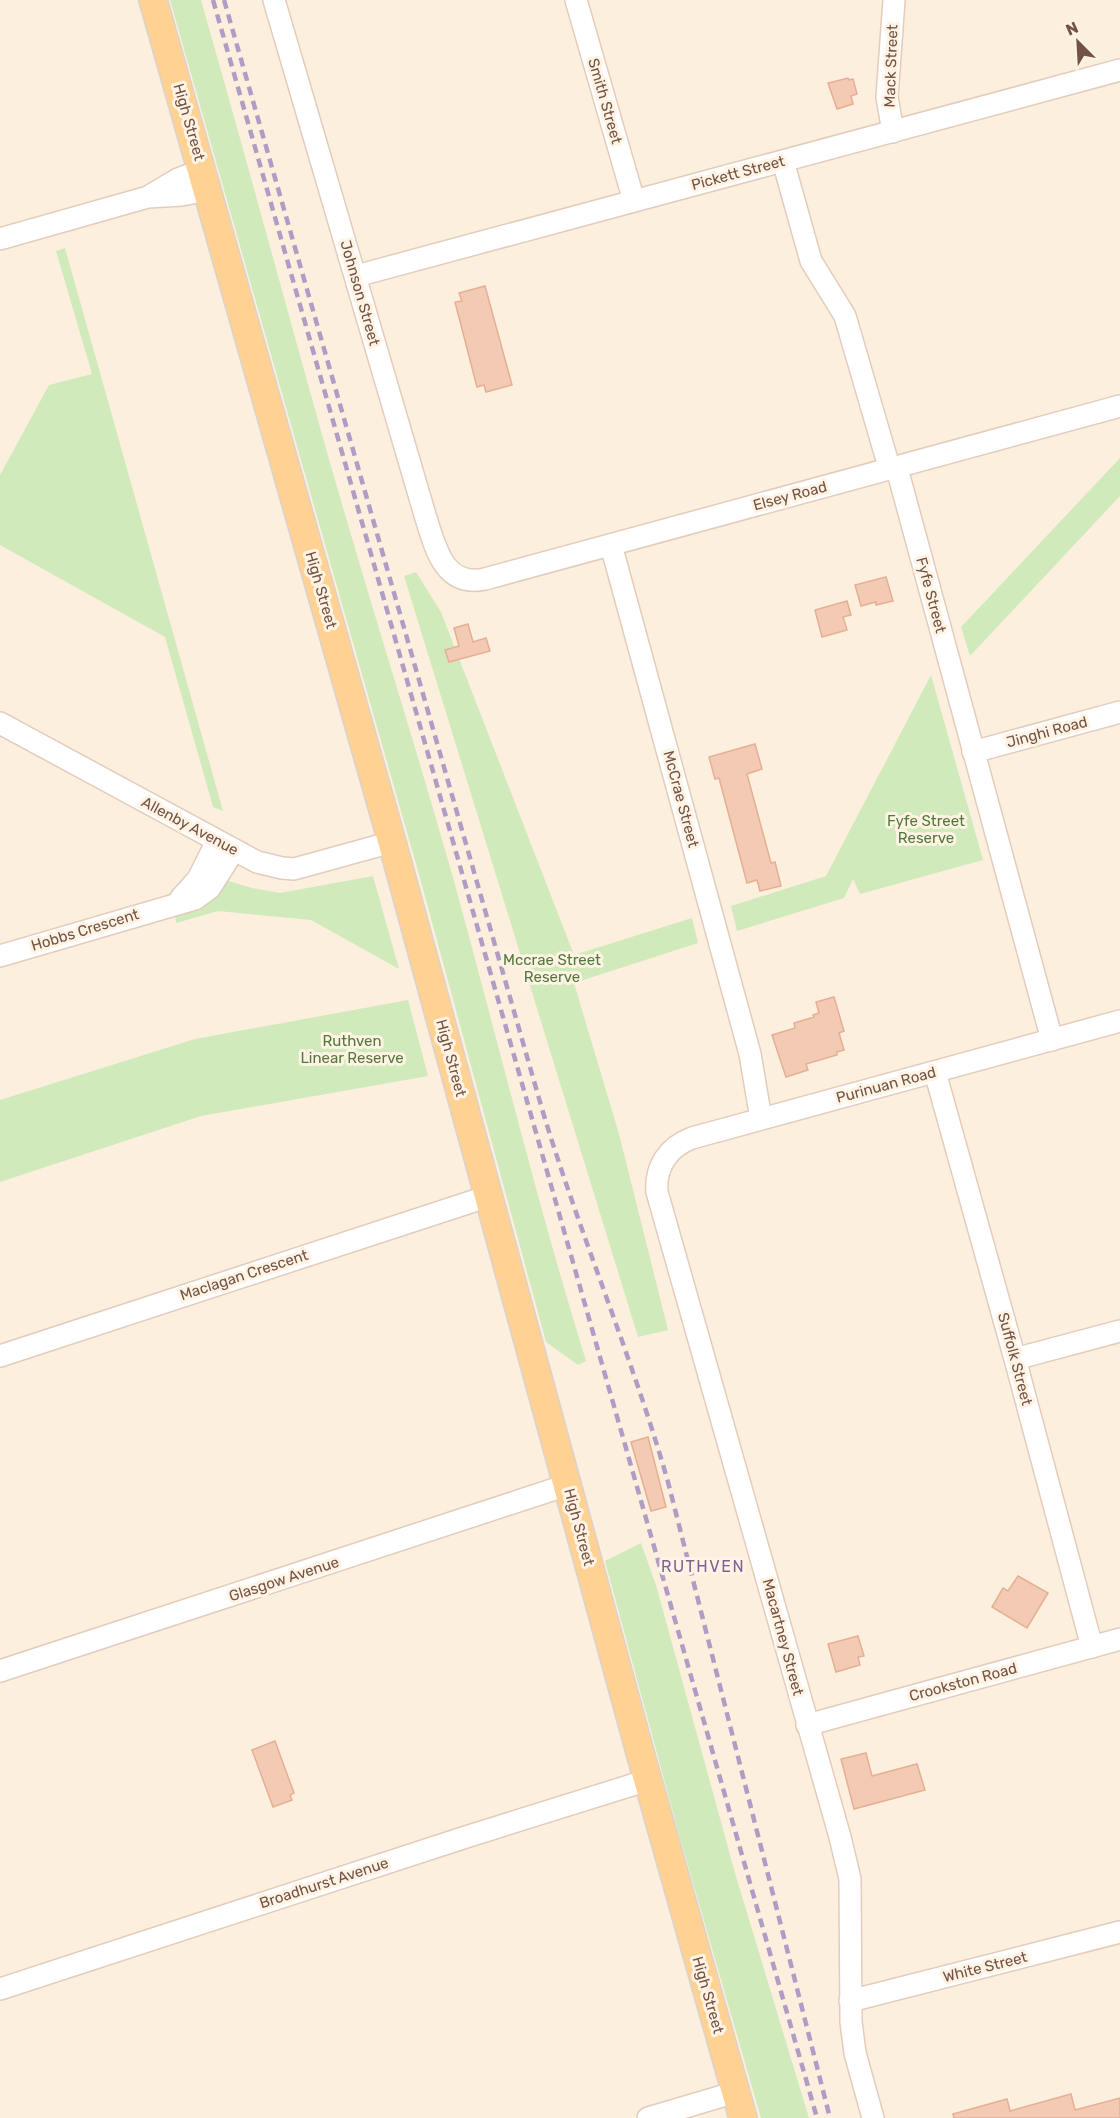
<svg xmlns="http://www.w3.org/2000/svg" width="1120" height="2118" font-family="Rubik,sans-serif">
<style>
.green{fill:#d1eabc}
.building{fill:#f3cab4;stroke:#e6af94;stroke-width:1.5}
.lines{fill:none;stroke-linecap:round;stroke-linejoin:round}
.minor-casing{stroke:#e3ccbc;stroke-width:24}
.major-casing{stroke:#dbd2cf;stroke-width:30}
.minor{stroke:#fff;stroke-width:21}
.major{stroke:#ffd192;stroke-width:27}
.rail{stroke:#b09dc5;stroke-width:4.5;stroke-dasharray:9 6;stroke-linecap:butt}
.labels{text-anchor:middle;stroke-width:6;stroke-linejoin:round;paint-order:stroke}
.street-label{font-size:15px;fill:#735345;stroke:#fff3e4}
.park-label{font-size:15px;fill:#52793d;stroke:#fff3e4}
.neighbourhood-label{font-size:16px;letter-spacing:1.5px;fill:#826097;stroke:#fff3e4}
</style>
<rect width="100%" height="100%" fill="#fdefdd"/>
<g class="green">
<path d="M 170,0 L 201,0 C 243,146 282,292 323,438 C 365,587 412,733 454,881 C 498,1041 537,1203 586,1361 L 578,1365 L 546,1342 L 420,878 Z"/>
<path d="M 65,248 L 223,811 L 213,807 L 165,637 L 0,545 L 0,475 L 49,385 L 92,374 L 56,251 Z"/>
<path d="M 1120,458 L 1120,496 L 970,656 L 961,627 Z"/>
<path d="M 416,572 L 441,612 L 574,955 L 692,918 L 698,943 L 574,983 L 619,1134 L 668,1330 L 638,1337 L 404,576 Z"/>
<path d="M 931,675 L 983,860 L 860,894 L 853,879 L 844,898 L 737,931 L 731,906 L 826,876 Z"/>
<path d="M 373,876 L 399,969 L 311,920 L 218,911 L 176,923 L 175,914 L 226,880 L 252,888 L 280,893 Z"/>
<path d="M 408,1000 L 428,1076 L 201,1116 L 0,1182 L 0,1100 L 195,1039 Z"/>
<path d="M 641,1543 L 656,1585 L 735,1873 L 809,2118 L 761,2118 L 678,1831 L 605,1561 Z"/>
</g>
<g class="building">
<path d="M 848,78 L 849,80 L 853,79 L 857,94 L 851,96 L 853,104 L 837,109 L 828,83 Z"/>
<path d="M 485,286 L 512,385 L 486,392 L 484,385 L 477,387 L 455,302 L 462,301 L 459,293 Z"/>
<path d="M 886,577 L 893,601 L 876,605 L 876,602 L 861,606 L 855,585 Z"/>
<path d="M 847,601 L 851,615 L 843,617 L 847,630 L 822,637 L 815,610 Z"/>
<path d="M 468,624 L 473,642 L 486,638 L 490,651 L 449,662 L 445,650 L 459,646 L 454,628 Z"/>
<path d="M 755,744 L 762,769 L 747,774 L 771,863 L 775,862 L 781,886 L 760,891 L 757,880 L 747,883 L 719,778 L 715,779 L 709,757 Z"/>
<path d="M 834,997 L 844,1031 L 839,1033 L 844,1050 L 837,1052 L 837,1055 L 806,1064 L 808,1070 L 786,1077 L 772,1035 L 795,1028 L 794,1023 L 814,1017 L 813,1015 L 819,1013 L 816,1002 Z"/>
<path d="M 648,1437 L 666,1507 L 651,1511 L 631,1442 Z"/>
<path d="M 1018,1576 L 1048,1593 L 1027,1628 L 992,1607 L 1003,1588 L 1008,1591 Z"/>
<path d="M 858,1636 L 864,1656 L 858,1657 L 860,1665 L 836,1672 L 828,1644 Z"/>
<path d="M 275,1741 L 294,1793 L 290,1795 L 292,1800 L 273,1807 L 252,1750 Z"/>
<path d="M 866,1753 L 872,1776 L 917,1764 L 925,1790 L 854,1809 L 841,1759 Z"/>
<path d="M 1071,2094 L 1075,2110 L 1120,2098 L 1120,2118 L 954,2118 L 953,2114 L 1007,2099 L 1010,2111 Z"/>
</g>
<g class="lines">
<g class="minor-casing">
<g id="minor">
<path d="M 274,0 L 425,515 C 435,546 443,588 485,579 L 1120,406"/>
<path d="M 576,0 L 634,201"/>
<path d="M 893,132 L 887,97 L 894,0"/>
<path d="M 783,161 L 811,261 L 845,316 L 887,460 L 899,476 L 1052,1040"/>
<path d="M 151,195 L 178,179 L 202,170"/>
<path d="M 0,239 L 148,197 L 182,195 L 208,190"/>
<path d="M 356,276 L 1120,70"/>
<path d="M 611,545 L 750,1054 L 761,1119"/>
<path d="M 0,723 L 257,862 L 282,868 L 294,869 L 392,842"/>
<path d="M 973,752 L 1120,712"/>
<path d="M 181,898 L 198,879 L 217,841"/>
<path d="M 0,956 L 195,899 L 210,888 L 234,850"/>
<path d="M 935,1072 L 1015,1359 L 1092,1647"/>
<path d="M 0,1356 L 489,1196"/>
<path d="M 1015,1359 L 1120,1331"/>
<path d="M 0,1671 L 567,1485"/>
<path d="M 807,1725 L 1120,1639"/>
<path d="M 0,1989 L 469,1836 L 648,1780"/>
<path d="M 850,2001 L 1120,1932"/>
<path d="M 648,2118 L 736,2092"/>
<path d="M 873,2118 L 855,2053 L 851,2022 L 850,1879 L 840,1837 L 657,1192 C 655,1167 668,1147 692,1138 L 1120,1021"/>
</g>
</g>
<g class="major-casing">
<path id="major" d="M 153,0 L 392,842 L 641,1756 L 743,2118"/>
</g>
<use href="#minor" class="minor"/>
<use href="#major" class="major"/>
<g class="rail">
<path d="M 213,0 L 817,2118"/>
<path d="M 224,0 L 542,1109 C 580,1235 632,1356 668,1482 L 830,2118"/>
</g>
</g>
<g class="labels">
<g class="street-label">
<text transform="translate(891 66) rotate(-88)" y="5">Mack Street</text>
<text transform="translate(605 101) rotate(74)" y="5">Smith Street</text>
<text transform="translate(189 122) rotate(74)" y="5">High Street</text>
<text transform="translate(738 173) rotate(-15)" y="5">Pickett Street</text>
<text transform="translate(360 293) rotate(74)" y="5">Johnson Street</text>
<text transform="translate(790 496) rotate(-15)" y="5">Elsey Road</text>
<text transform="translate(321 590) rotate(74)" y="5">High Street</text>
<text transform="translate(931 595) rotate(75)" y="5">Fyfe Street</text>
<text transform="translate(1047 732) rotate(-15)" y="5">Jinghi Road</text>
<text transform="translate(681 799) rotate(75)" y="5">McCrae Street</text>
<text transform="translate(190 826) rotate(28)" y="5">Allenby Avenue</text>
<text transform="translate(85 930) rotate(-17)" y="5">Hobbs Crescent</text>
<text transform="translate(451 1058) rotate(75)" y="5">High Street</text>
<text transform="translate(886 1085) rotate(-15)" y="5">Purinuan Road</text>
<text transform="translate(244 1275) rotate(-18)" y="5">Maclagan Crescent</text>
<text transform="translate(1015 1359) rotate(75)" y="5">Suffolk Street</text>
<text transform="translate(579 1527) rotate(75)" y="5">High Street</text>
<text transform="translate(284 1579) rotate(-18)" y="5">Glasgow Avenue</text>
<text transform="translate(783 1637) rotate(75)" y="5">Macartney Street</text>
<text transform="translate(963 1682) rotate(-15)" y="5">Crookston Road</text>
<text transform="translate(324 1883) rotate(-18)" y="5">Broadhurst Avenue</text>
<text transform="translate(985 1967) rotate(-14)" y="5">White Street</text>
<text transform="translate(708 1995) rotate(74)" y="5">High Street</text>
</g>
<g class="park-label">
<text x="926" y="826">Fyfe Street<tspan x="926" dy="17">Reserve</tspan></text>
<text x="552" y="965">Mccrae Street<tspan x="552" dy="17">Reserve</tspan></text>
<text x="352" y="1046">Ruthven<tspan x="352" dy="17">Linear Reserve</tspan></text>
</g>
<g class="neighbourhood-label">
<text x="703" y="1572">RUTHVEN</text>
</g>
</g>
<g transform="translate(1078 42) rotate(336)" stroke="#fff3e4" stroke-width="4.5" paint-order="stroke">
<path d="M0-4.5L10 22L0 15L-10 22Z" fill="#735345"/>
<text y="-9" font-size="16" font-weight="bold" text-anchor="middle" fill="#735345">N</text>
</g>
</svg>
